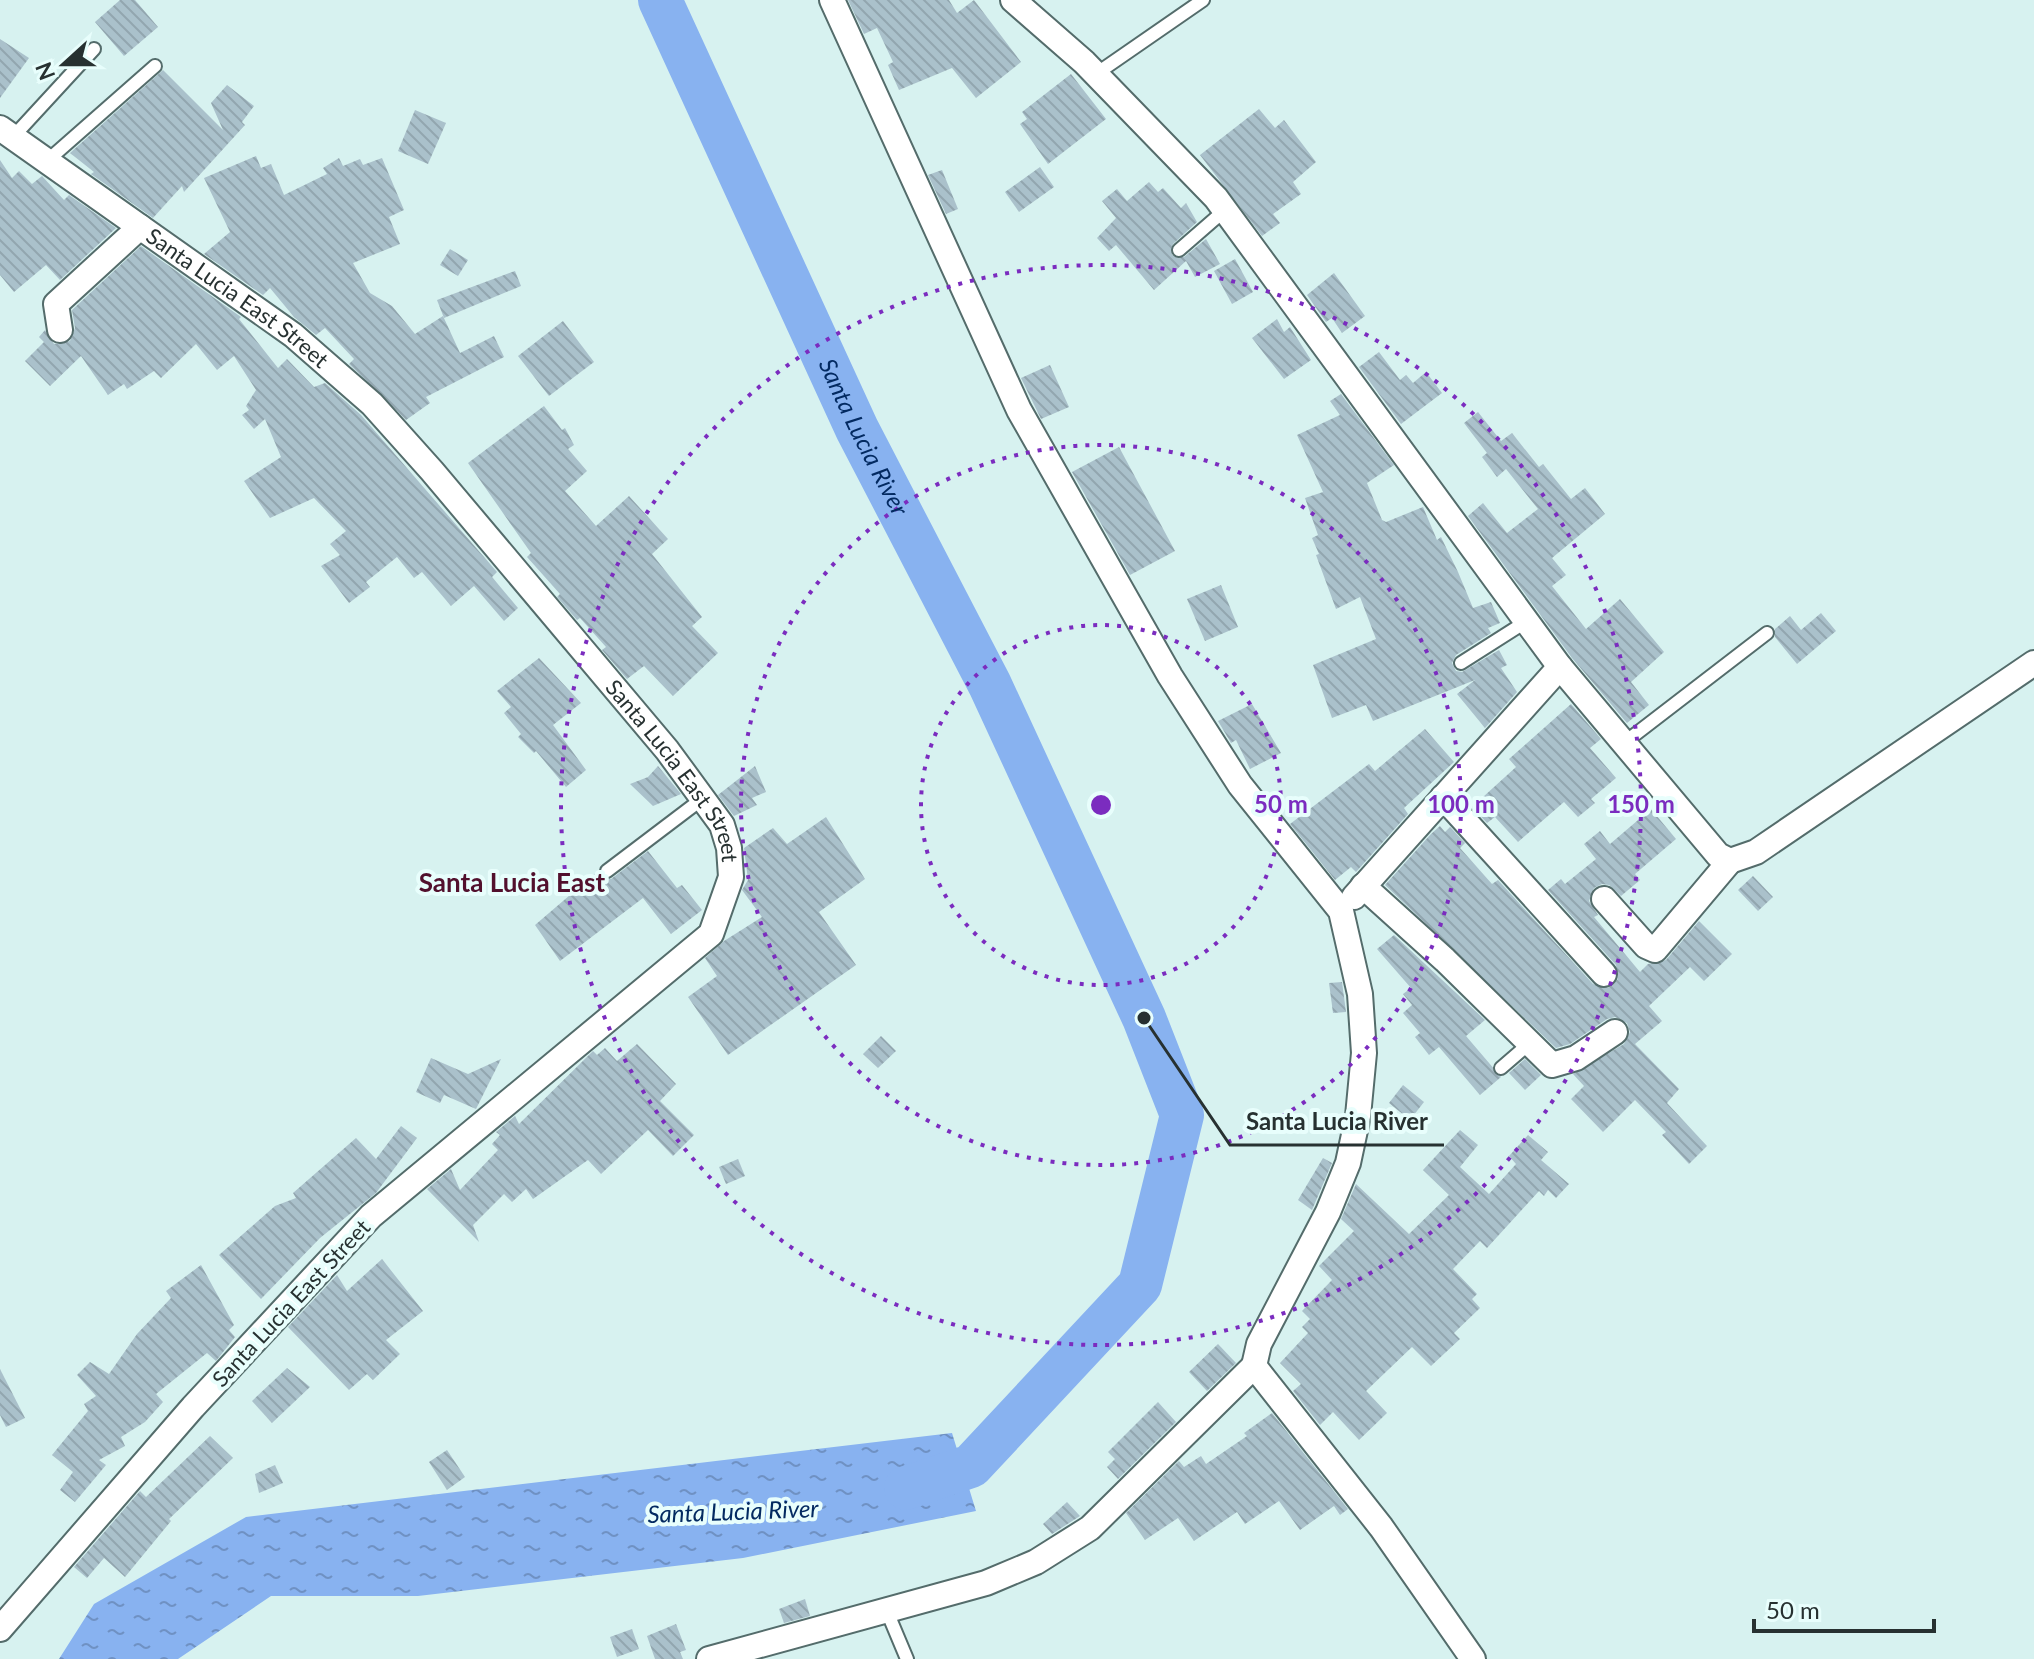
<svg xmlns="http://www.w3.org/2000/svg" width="2034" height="1659" font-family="Lato,sans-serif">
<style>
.water{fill:url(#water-ripples)}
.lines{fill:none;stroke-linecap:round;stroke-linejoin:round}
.river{stroke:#88b2f0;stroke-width:44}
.building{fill:url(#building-back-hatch)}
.lane-casing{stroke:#546c6b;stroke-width:16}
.street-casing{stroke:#546c6b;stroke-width:28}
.lane{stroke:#fff;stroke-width:12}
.street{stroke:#fff;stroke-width:24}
.ring{fill:none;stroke:#7b2cbf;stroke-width:4;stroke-dasharray:4 8}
.labels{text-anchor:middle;stroke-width:8;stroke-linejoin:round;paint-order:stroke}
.street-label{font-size:22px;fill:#273131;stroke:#e8fefc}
.water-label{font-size:24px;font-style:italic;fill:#032a61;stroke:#e8fefc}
.quarter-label{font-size:26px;font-weight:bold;fill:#52102d;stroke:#e8fefc}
.centre{fill:#7b2cbf;stroke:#e8fefc;stroke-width:4}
.ring-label{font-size:24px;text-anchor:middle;font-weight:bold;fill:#7b2cbf;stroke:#e8fefc;stroke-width:8;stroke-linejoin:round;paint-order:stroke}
.leader{fill:none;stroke:#273131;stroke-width:3}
.callout-dot{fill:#273131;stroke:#e8fefc;stroke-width:3}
.callout-label{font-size:24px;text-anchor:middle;font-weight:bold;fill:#273131;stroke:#e8fefc;stroke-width:8;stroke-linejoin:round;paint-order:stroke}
</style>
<defs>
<pattern id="water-ripples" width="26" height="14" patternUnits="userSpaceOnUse" patternTransform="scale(2)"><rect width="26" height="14" fill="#88b2f0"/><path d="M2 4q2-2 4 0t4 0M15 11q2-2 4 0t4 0" fill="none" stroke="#6f91c3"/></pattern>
<pattern id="building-back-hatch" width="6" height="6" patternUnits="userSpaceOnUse" patternTransform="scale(2)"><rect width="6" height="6" fill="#aac1cb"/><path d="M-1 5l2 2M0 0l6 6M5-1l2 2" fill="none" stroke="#92a6af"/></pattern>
</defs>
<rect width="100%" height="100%" fill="#d7f2f0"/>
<path class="water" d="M 952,1433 L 976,1511 L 743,1558 L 418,1596 L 271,1596 L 178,1659 L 59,1659 L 94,1604 L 246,1517 Z"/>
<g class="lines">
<path class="river" id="s1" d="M 660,0 L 857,429 L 990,685 L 1144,1018 L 1182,1115 L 1140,1285 L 971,1466 L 906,1488"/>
</g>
<g class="building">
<path d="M 120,0 L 135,0 L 158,27 L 124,56 L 95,22 Z"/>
<path d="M 848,0 L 949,0 L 957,13 L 974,0 L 1021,62 L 976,98 L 952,68 L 899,90 L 888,65 L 893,62 L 877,28 L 864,34 Z"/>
<path d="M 0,39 L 29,58 L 0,98 Z"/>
<path d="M 163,70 L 223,130 L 211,103 L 227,85 L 254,106 L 242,122 L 245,125 L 184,192 L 182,186 L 153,218 L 91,174 L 94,172 L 70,153 Z"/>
<path d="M 1071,74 L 1106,119 L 1048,164 L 1020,124 L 1027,119 L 1022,112 Z"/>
<path d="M 1259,109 L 1275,128 L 1284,120 L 1316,162 L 1293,182 L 1301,194 L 1273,214 L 1280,223 L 1262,236 L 1200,155 Z"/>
<path d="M 415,110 L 446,123 L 428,164 L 398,151 Z"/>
<path d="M 256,156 L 261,168 L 271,164 L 284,195 L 327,174 L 323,168 L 339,158 L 343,166 L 360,159 L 363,165 L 382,158 L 404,210 L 389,217 L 400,244 L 353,263 L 370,293 L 392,306 L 415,334 L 443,316 L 460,353 L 494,336 L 504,357 L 426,397 L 430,403 L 406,420 L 349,364 L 354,359 L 325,328 L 316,335 L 294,317 L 270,288 L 263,295 L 204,254 L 230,232 L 204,178 Z"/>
<path d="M 0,160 L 12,178 L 19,171 L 32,184 L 42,176 L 64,200 L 69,195 L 116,228 L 60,280 L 46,265 L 14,292 L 0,275 Z"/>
<path d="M 1040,167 L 1054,187 L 1019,212 L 1005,192 Z"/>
<path d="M 942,170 L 958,209 L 946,214 L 928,175 Z"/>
<path d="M 1149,182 L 1158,192 L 1163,188 L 1181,208 L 1186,203 L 1197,222 L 1173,244 L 1172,255 L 1184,257 L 1206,239 L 1220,264 L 1195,277 L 1186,261 L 1154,290 L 1116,245 L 1109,251 L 1097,238 L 1116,218 L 1102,201 L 1117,189 L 1127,201 Z"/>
<path d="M 141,246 L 241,317 L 239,319 L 278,368 L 287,359 L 314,387 L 325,383 L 361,415 L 497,572 L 492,577 L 518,608 L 504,621 L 474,586 L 451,606 L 422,572 L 414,578 L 397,557 L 366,582 L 370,587 L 349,603 L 321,566 L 340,555 L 330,544 L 346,531 L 314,498 L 270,518 L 244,481 L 281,457 L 265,419 L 254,429 L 242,415 L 249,410 L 246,406 L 256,390 L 234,356 L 217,370 L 196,344 L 161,378 L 154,371 L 127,389 L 124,384 L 108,395 L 81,356 L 50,386 L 25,361 L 44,342 L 39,337 L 45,330 L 54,344 L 70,341 L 75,328 L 72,310 Z"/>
<path d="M 450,249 L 468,260 L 458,276 L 440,265 Z"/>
<path d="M 1235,259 L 1253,292 L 1232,304 L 1214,271 Z"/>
<path d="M 515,271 L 521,286 L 444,318 L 437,300 Z"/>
<path d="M 1334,273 L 1365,316 L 1342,333 L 1332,318 L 1326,322 L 1307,295 Z"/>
<path d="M 1277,319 L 1284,332 L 1290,327 L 1311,360 L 1284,379 L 1252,338 Z"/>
<path d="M 563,321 L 594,362 L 549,396 L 518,356 Z"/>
<path d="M 1379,352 L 1400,380 L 1406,375 L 1413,383 L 1426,372 L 1442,393 L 1401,424 L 1359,367 Z"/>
<path d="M 1050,365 L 1069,407 L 1041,419 L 1021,378 Z"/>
<path d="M 1341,394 L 1394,465 L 1367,483 L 1382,520 L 1386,522 L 1423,507 L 1437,540 L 1441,537 L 1458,572 L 1473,608 L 1491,602 L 1500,623 L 1488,628 L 1491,633 L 1456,655 L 1452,663 L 1456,671 L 1462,672 L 1499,650 L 1507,665 L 1501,668 L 1517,692 L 1485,728 L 1457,694 L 1475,680 L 1373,721 L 1366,705 L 1332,718 L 1313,665 L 1376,639 L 1360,597 L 1336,609 L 1316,555 L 1319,554 L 1312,538 L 1318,535 L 1305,498 L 1323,492 L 1297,435 L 1340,415 L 1330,401 Z"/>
<path d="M 544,406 L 562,430 L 565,428 L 574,445 L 568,449 L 587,471 L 565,491 L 596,526 L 629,496 L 668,539 L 652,554 L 702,617 L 692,626 L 718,653 L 673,696 L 644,666 L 627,679 L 602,650 L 606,647 L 580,618 L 577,620 L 557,597 L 560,594 L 527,557 L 531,553 L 468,463 Z"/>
<path d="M 1478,412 L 1501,441 L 1512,433 L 1539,467 L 1543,464 L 1571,499 L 1585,488 L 1605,514 L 1552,558 L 1566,575 L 1552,586 L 1586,629 L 1620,599 L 1664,652 L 1631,682 L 1649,705 L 1627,723 L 1572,658 L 1468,516 L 1483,503 L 1507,533 L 1538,509 L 1506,469 L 1497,477 L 1482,457 L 1487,453 L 1464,423 Z"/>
<path d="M 1119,447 L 1175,551 L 1130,575 L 1072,472 Z"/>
<path d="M 1221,585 L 1238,627 L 1205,641 L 1187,599 Z"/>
<path d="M 1821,613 L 1836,631 L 1797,664 L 1775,637 L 1775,629 L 1790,616 L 1801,630 Z"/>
<path d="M 539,658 L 581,703 L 553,725 L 586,770 L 566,787 L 536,751 L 534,753 L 518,737 L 521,734 L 504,713 L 511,707 L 497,691 Z"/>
<path d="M 1252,704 L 1281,753 L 1250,769 L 1236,740 L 1231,743 L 1218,721 Z"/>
<path d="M 1571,704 L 1601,739 L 1590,748 L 1616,778 L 1591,799 L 1595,803 L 1578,817 L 1564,802 L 1518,842 L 1495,817 L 1487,823 L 1472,807 L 1516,767 L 1509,759 Z"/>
<path d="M 1425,729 L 1454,762 L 1404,808 L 1408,814 L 1356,872 L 1351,867 L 1335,880 L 1290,824 L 1369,764 L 1375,771 Z"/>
<path d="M 658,766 L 681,794 L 653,806 L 630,784 L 648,777 Z"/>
<path d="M 755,766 L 766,792 L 752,798 L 757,805 L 734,816 L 718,795 Z"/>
<path d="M 1651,809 L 1676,839 L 1635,874 L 1640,880 L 1621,896 L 1609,885 L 1602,884 L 1594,888 L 1589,901 L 1598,915 L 1594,917 L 1640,972 L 1648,964 L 1666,960 L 1699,921 L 1732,954 L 1704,981 L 1690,967 L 1649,1006 L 1662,1021 L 1635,1044 L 1679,1089 L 1667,1103 L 1707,1146 L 1689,1164 L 1662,1135 L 1666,1132 L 1635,1100 L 1603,1132 L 1571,1099 L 1584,1086 L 1573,1074 L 1624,1044 L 1630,1032 L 1627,1023 L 1615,1017 L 1607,1019 L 1570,1044 L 1556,1048 L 1385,885 L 1431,834 L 1440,826 L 1445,832 L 1450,827 L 1465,843 L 1460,848 L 1492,884 L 1498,880 L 1593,984 L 1608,988 L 1618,979 L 1616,965 L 1548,890 L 1561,879 L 1565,884 L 1596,859 L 1584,844 L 1600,831 L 1610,844 Z"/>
<path d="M 826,817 L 865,879 L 819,912 L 856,965 L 728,1055 L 688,997 L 717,976 L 705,958 L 724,941 L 762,917 L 742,890 L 748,880 L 744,848 L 773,828 L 787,844 Z"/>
<path d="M 648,851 L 677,888 L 682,885 L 702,910 L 671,934 L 643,898 L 560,961 L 535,925 L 598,871 L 603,879 L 611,879 Z"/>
<path d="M 1753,876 L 1773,897 L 1758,911 L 1738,890 Z"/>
<path d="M 1394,935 L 1485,1020 L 1466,1036 L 1501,1077 L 1480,1095 L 1439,1047 L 1429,1055 L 1415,1037 L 1420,1033 L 1403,1013 L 1412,1005 L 1403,994 L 1411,988 L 1377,949 Z"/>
<path d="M 1342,982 L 1346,1012 L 1333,1013 L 1329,983 Z"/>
<path d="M 881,1036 L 896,1051 L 878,1068 L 863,1054 Z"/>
<path d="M 637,1044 L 676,1084 L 660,1101 L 694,1135 L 673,1156 L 648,1130 L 601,1174 L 588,1160 L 533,1199 L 526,1189 L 512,1202 L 504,1194 L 473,1225 L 479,1242 L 427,1189 L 451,1169 L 460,1190 L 498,1150 L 492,1144 L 500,1135 L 496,1132 L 515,1116 L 519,1124 L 593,1051 L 597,1055 L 605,1048 L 617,1061 Z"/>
<path d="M 431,1058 L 468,1074 L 501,1059 L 476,1109 L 444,1095 L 440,1103 L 416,1092 Z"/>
<path d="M 1525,1059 L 1541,1075 L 1525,1090 L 1509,1073 Z"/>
<path d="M 1403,1085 L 1424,1102 L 1410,1120 L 1389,1103 Z"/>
<path d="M 401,1126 L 417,1138 L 376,1193 L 320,1238 L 261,1299 L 219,1255 L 275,1206 L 296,1198 L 293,1193 L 356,1138 L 376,1159 Z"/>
<path d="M 1460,1130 L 1478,1145 L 1460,1167 L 1489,1194 L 1516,1164 L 1509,1156 L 1528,1135 L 1548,1152 L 1541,1160 L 1569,1184 L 1556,1198 L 1548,1190 L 1544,1196 L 1539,1191 L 1487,1248 L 1480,1241 L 1453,1269 L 1477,1294 L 1472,1299 L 1480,1308 L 1454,1333 L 1460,1339 L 1431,1366 L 1412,1347 L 1366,1391 L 1387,1413 L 1359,1440 L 1333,1412 L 1320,1425 L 1293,1391 L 1301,1384 L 1280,1363 L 1308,1333 L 1302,1327 L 1310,1319 L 1302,1311 L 1332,1280 L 1319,1266 L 1354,1231 L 1341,1219 L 1356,1184 L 1409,1234 L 1449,1195 L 1423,1170 Z"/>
<path d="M 1323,1158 L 1332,1163 L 1312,1210 L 1298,1200 Z"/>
<path d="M 738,1159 L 745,1176 L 726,1184 L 719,1167 Z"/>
<path d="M 382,1259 L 423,1311 L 386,1340 L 400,1354 L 373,1380 L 367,1374 L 349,1390 L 288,1327 L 337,1275 L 347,1291 Z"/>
<path d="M 201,1265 L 234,1325 L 229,1330 L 235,1337 L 216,1361 L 207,1353 L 156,1394 L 163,1402 L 145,1422 L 121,1437 L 125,1446 L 99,1460 L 106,1465 L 75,1502 L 60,1490 L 73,1472 L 52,1455 L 88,1411 L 84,1404 L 96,1396 L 77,1375 L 90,1362 L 109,1374 L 137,1334 L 171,1298 L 166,1291 Z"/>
<path d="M 1218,1344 L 1236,1363 L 1207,1391 L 1189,1372 Z"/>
<path d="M 287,1368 L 310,1387 L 272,1423 L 252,1401 Z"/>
<path d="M 0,1369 L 25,1418 L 6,1427 L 0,1415 Z"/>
<path d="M 1158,1402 L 1176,1422 L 1118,1479 L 1107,1467 L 1115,1459 L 1108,1452 Z"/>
<path d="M 1272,1413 L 1348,1509 L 1340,1515 L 1334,1506 L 1300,1530 L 1279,1501 L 1245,1524 L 1237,1512 L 1194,1541 L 1178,1518 L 1145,1540 L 1126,1513 L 1179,1461 L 1184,1467 L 1201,1456 L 1206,1464 L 1247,1436 L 1244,1433 Z"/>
<path d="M 210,1436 L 233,1458 L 169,1519 L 171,1521 L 125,1577 L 104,1558 L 87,1578 L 74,1567 L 140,1491 L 146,1497 Z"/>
<path d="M 447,1450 L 465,1477 L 447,1490 L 429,1462 Z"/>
<path d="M 275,1465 L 283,1483 L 259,1493 L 255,1474 Z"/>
<path d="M 1067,1502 L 1080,1516 L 1052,1534 L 1043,1524 Z"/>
<path d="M 805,1599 L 810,1616 L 784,1623 L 779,1609 Z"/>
<path d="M 676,1624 L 686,1650 L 680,1652 L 683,1659 L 655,1659 L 647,1636 Z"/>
<path d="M 632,1629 L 639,1649 L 617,1657 L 610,1637 Z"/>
</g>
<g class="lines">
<g class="lane-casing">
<g id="lane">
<path d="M 1096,74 L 1203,0"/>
<path d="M 13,137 L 94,49"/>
<path d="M 47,161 L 155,66"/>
<path d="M 1179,250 L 1225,210"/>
<path d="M 1461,663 L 1527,621"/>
<path d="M 1624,743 L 1767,633"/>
<path d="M 607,871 L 702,799"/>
<path d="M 1501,1068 L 1530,1043"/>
<path d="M 886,1609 L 907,1659"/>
</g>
</g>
<g class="street-casing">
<g id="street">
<path d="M 832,0 L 1019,410 L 1170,676 L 1240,785 L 1341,911 L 1360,994 L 1364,1053 L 1358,1116 L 1348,1163 L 1328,1212 L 1259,1344 L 1254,1366 L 1381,1527 L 1473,1659"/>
<path d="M 1013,0 L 1084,62 L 1216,198 L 1560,667 L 1718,855 L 1730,861 L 1756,852 L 2034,663"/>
<path id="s2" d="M 0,128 L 293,335 L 372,404 L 432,471 L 667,750 L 722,825 L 729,848 L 731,877 L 711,934 L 371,1216 L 193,1407 L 0,1629"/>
<path d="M 60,330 L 56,304 L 140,227"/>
<path d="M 1443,797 L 1604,974"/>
<path d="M 1363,886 L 1445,960 L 1552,1065 L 1576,1058 L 1615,1032"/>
<path d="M 1354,897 L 1560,667"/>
<path d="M 1604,899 L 1646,946 L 1655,950 L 1730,861"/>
<path d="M 709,1659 L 986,1583 L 1036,1562 L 1090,1528 L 1254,1366"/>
</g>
</g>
<use href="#lane" class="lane"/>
<use href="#street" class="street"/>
</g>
<g class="ring">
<circle cx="1101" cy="805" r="180"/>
<circle cx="1101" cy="805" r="360"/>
<circle cx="1101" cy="805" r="540"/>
</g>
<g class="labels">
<g class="street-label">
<text dy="8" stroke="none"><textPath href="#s2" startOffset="292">Santa Lucia East Street</textPath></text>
<text dy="8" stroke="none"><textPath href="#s2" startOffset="940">Santa Lucia East Street</textPath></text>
<text transform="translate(291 1303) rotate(-47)" y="8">Santa Lucia East Street</text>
</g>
<g class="water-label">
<text dy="8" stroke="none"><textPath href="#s1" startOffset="482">Santa Lucia River</textPath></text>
<text transform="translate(733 1512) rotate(-2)" y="8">Santa Lucia River</text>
</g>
<g class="quarter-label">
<text x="512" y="892">Santa Lucia East</text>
</g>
</g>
<circle cx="1101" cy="805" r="12" class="centre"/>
<g class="ring-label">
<text x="1281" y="813">50 m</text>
<text x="1461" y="813">100 m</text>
<text x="1641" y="813">150 m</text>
</g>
<path class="leader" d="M1144 1018L1230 1145H1444"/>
<circle class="callout-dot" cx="1144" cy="1018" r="8"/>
<g class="callout-label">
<text x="1337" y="1130">Santa Lucia River</text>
</g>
<g transform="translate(64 64) rotate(249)" stroke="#e8fefc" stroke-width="6" paint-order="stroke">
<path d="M0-6L14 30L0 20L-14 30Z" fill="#273131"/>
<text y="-12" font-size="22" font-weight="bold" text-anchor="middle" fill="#273131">N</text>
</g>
<path d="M1754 1619v12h180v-12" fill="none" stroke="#273131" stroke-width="4"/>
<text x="1766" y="1619" font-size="24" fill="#273131" stroke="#e8fefc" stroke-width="6" paint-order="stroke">50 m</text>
</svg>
